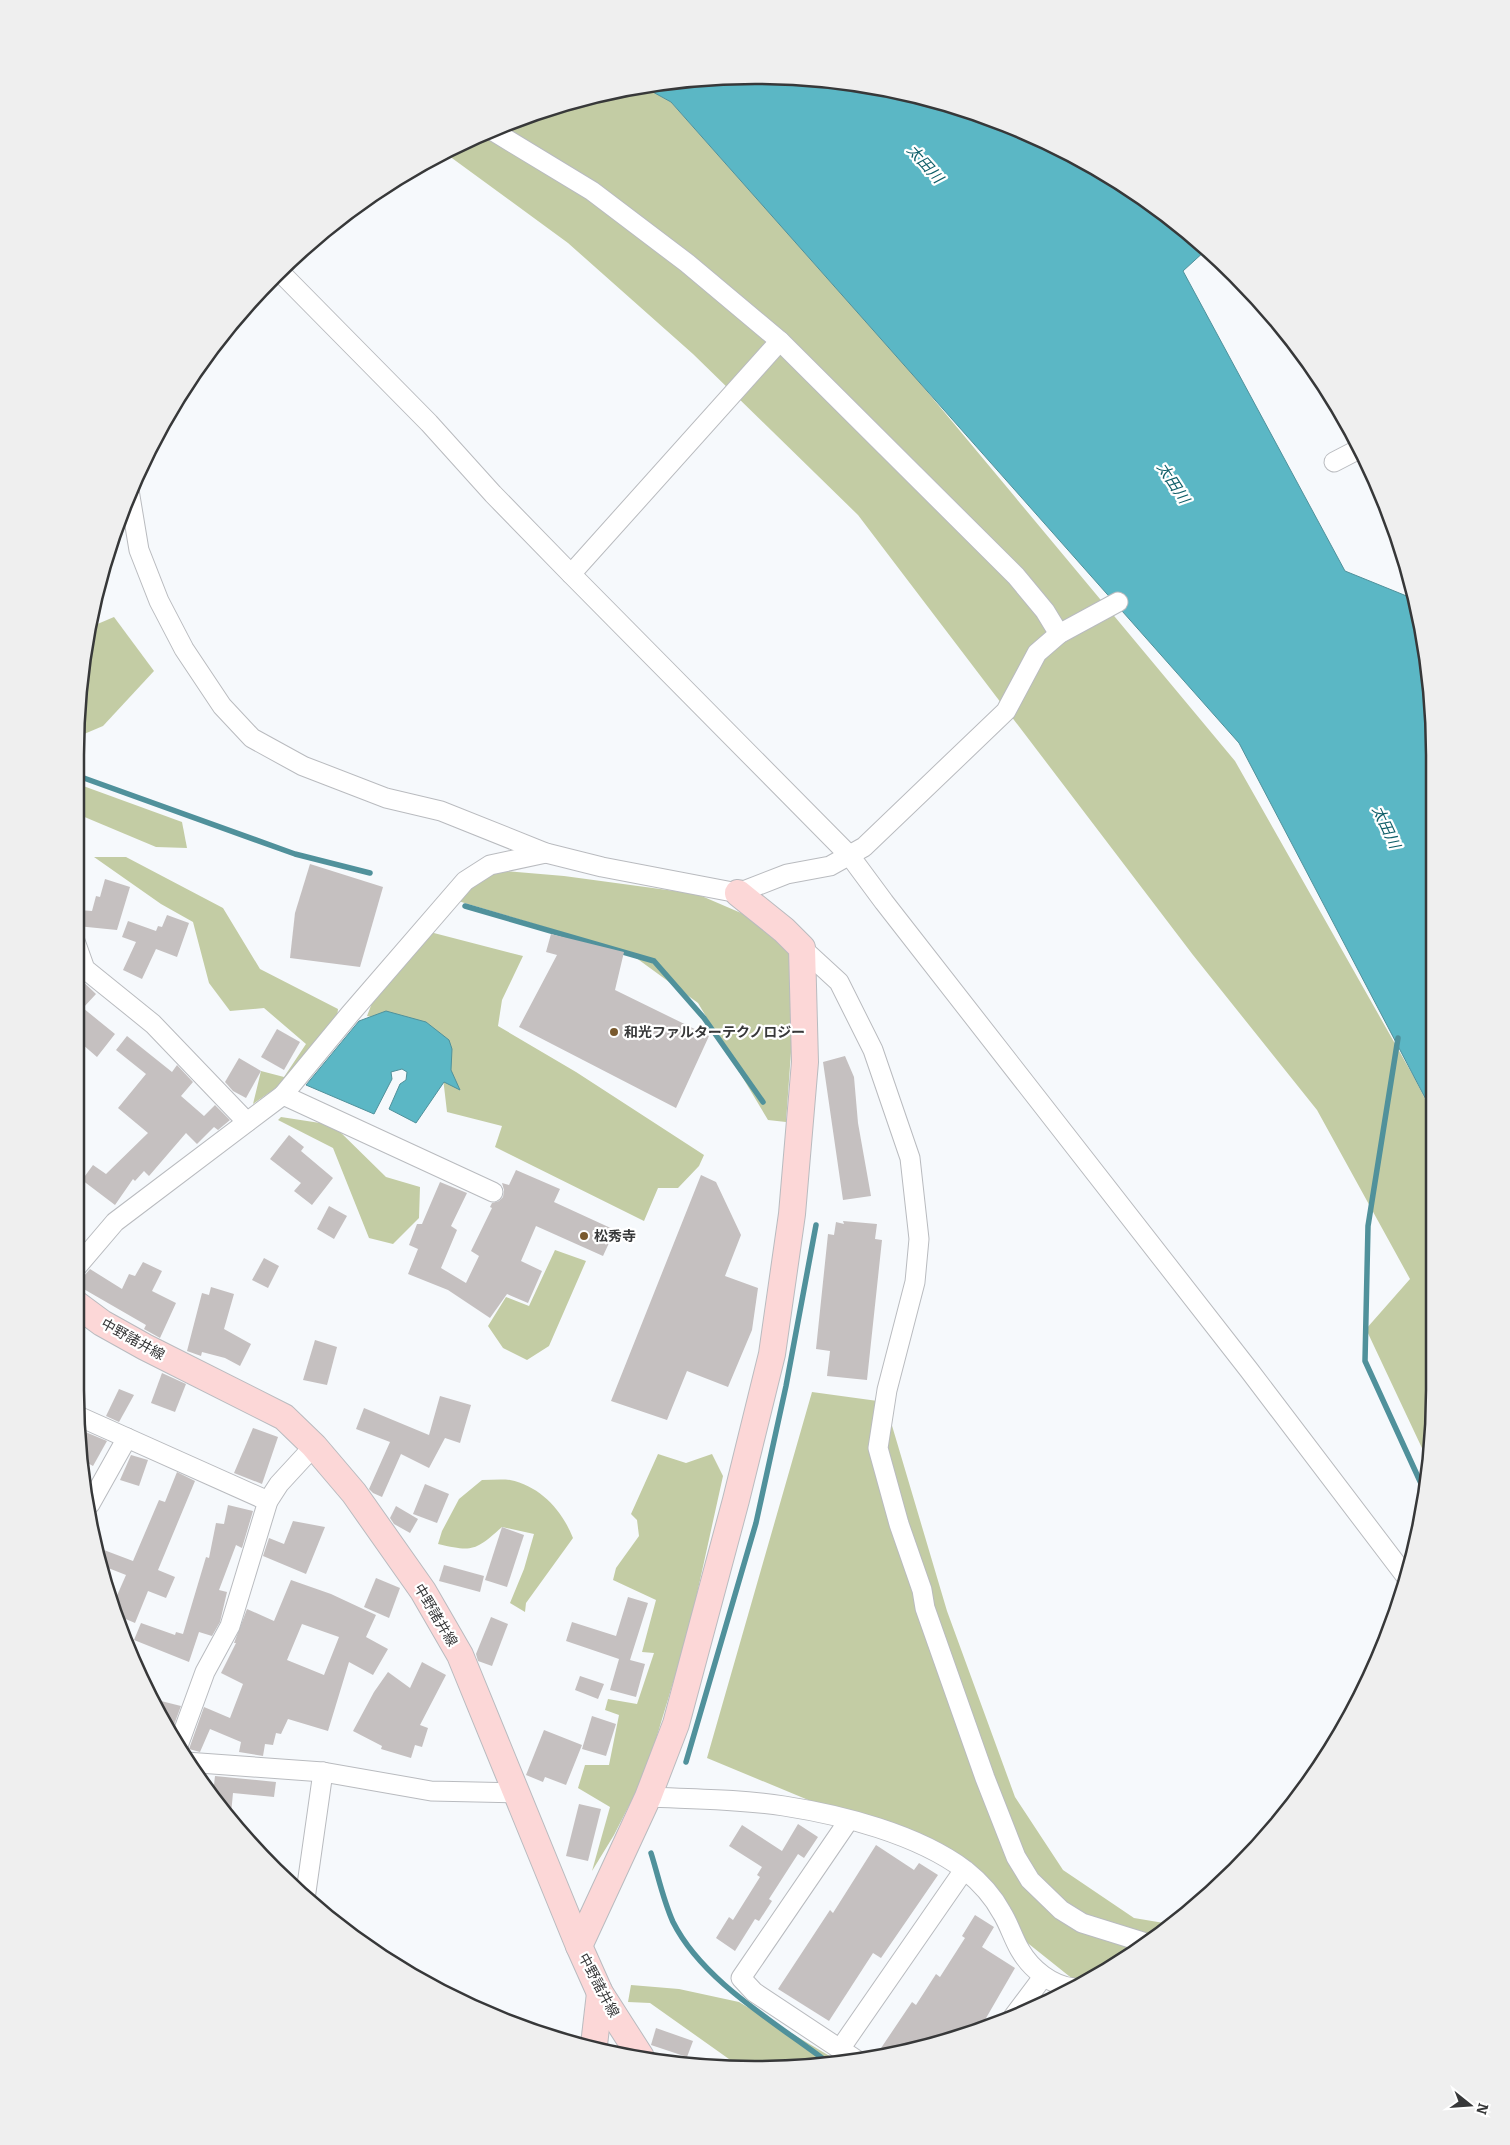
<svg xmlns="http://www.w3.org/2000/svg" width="1510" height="2145" font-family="Bitter,'Noto Sans JP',serif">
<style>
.green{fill:#c3cca4}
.water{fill:#5bb7c5;stroke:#50919b}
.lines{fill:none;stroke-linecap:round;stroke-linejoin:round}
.stream{stroke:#50919b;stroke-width:5.5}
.building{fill:#c5c0c0;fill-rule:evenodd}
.street-casing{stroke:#b9bbbf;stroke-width:21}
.secondary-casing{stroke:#b9bbbf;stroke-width:28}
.street{stroke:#fff;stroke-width:19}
.secondary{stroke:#fcd7d7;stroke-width:26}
.poi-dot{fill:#79592e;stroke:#fff;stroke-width:2}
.labels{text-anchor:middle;stroke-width:4.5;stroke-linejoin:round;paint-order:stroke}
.poi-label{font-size:14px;font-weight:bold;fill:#373839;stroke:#fff;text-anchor:start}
.street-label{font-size:14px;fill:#373839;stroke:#fff}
.water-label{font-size:15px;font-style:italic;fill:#105f69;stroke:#fff}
.rim{fill:none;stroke:#373839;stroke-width:2.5}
</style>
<rect width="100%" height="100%" fill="#f6f9fc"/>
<g class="green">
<path d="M 642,86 L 671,102 L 915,377 L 1235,761 L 1415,1079 L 1432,1113 L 1434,1434 L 1429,1463 L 1366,1329 L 1410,1279 L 1317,1110 L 1193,955 L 858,515 L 693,354 L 568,243 L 445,153 L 536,111 Z"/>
<path d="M 114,617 L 154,671 L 103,726 L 77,737 L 88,628 Z"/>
<path d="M 75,783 L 182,822 L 187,848 L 156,847 L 75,813 Z"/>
<path d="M 94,857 L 126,857 L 223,908 L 260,969 L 338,1009 L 336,1027 L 280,1085 L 253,1104 L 261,1071 L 284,1077 L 306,1044 L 264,1008 L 230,1011 L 209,983 L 193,922 L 161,904 Z"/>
<path d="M 492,870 L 564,876 L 697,894 L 748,916 L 794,950 L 797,968 L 786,1122 L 768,1120 L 698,1003 L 628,952 L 458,901 Z"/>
<path d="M 430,932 L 523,956 L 502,1000 L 498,1026 L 576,1072 L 704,1155 L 699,1166 L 678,1188 L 658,1188 L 644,1221 L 495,1147 L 502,1126 L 447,1112 L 440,1052 L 389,1021 L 367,1016 L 379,985 Z"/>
<path d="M 281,1117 L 333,1125 L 386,1177 L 420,1187 L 419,1218 L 393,1244 L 369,1238 L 333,1148 L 278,1120 Z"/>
<path d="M 555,1250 L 586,1261 L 549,1346 L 527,1360 L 503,1348 L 488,1326 L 506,1297 L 529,1306 Z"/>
<path d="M 812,1392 L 885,1402 L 947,1611 L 1015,1797 L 1063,1870 L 1134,1918 L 1170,1924 L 1079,1984 L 1010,1929 L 984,1887 L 938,1854 L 707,1758 Z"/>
<path d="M 658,1454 L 686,1463 L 712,1454 L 723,1476 L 689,1630 L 646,1772 L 614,1835 L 592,1871 L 610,1807 L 578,1788 L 585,1765 L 609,1765 L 619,1715 L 605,1710 L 608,1699 L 637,1704 L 654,1653 L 642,1652 L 656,1600 L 613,1580 L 616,1568 L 639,1536 L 637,1520 L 631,1514 Z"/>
<path d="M 482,1480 C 491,1480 501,1479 510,1480 C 540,1486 562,1510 573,1538 L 526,1603 L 525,1612 L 510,1603 L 524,1569 L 534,1534 L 502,1527 C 475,1551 473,1552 438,1544 L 442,1531 L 459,1499 Z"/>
<path d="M 631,1985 L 679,1989 L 739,2002 L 843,2064 L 736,2064 L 650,2003 L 628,2002 Z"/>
</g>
<g class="water">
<path d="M 799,76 L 931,98 L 1055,145 L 1169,215 L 1206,250 L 1183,271 L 1345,571 L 1414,599 L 1429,666 L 1432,1111 L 1239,743 L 671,102 L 642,86 L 666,81 Z"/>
<path d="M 386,1011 L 426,1022 L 449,1040 L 452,1049 L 451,1070 L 460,1090 L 444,1082 L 416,1123 L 389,1109 L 400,1084 L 406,1080 L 407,1072 L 402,1069 L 391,1072 L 392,1079 L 374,1114 L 306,1085 L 359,1021 Z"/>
</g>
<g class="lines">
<g class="stream">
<path d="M 75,773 L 81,777 L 295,854 L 370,873"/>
<path d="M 465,906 L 654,961 L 704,1018 L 763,1102"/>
<path d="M 1398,1038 L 1368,1226 L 1365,1361 L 1424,1490"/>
<path d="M 686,1762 L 756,1523 L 786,1386 L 816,1225"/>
<path d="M 651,1853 C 658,1875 663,1900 673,1922 C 703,1982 778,2024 830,2064"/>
</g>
</g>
<g class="building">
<path d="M 310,864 L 383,887 L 360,967 L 290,958 L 295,913 Z"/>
<path d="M 105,879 L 130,887 L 117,930 L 77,926 L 79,910 L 92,911 L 96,896 L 100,897 Z"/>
<path d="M 167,915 L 189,923 L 177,957 L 156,949 L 142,979 L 123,970 L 136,942 L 122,937 L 128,921 L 156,931 L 158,926 L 162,927 Z"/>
<path d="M 551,934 L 624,952 L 615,990 L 709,1036 L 676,1108 L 519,1027 L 557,955 L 546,952 Z"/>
<path d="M 75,974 L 96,994 L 83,1008 L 115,1034 L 97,1057 L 75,1038 Z"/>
<path d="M 277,1029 L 300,1042 L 284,1070 L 261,1057 Z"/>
<path d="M 127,1036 L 172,1072 L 177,1065 L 193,1082 L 181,1096 L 204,1116 L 215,1105 L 230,1120 L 218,1130 L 214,1127 L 197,1144 L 186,1133 L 149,1176 L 144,1171 L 135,1181 L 133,1179 L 115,1205 L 82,1180 L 93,1165 L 106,1174 L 148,1133 L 118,1108 L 146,1074 L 116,1050 Z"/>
<path d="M 845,1056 L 854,1077 L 858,1123 L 871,1196 L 843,1200 L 823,1062 Z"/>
<path d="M 239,1058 L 261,1071 L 246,1098 L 233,1091 L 225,1082 Z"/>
<path d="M 289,1135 L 304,1147 L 301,1151 L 333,1178 L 312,1205 L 294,1191 L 301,1183 L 270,1159 Z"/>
<path d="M 516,1170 L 560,1189 L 554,1202 L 615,1230 L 603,1256 L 536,1226 L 521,1261 L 542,1271 L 528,1303 L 507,1294 L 490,1318 L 448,1290 L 408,1274 L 418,1249 L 409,1245 L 417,1224 L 422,1224 L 440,1182 L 467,1193 L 451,1226 L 457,1230 L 441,1268 L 466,1283 L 479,1256 L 471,1251 L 492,1208 L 490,1207 L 492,1203 L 499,1201 L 503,1197 L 504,1190 L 502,1183 L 509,1185 Z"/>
<path d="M 701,1175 L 716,1182 L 741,1235 L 725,1276 L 758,1288 L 752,1330 L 728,1387 L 687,1371 L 667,1420 L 611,1401 Z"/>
<path d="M 329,1206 L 347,1216 L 334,1239 L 317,1229 Z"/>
<path d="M 843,1221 L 877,1224 L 875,1239 L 882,1240 L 867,1380 L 827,1376 L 830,1351 L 816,1349 L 828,1234 L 834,1235 L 836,1222 L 844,1224 Z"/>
<path d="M 264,1258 L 279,1266 L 268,1288 L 252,1280 Z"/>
<path d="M 143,1262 L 162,1271 L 152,1291 L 176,1303 L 160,1338 L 144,1329 L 146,1325 L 75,1284 L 75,1280 L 83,1277 L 90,1269 L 122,1289 L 129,1274 L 135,1276 Z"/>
<path d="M 211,1287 L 234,1294 L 224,1329 L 251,1344 L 240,1366 L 225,1358 L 202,1352 L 201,1356 L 187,1351 L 202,1293 L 209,1295 Z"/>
<path d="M 315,1340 L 337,1347 L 327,1385 L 303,1380 Z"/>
<path d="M 162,1373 L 186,1384 L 175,1412 L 151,1403 Z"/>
<path d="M 119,1389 L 134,1395 L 119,1422 L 106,1416 Z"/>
<path d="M 440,1396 L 471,1405 L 460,1443 L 445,1438 L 429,1468 L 401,1454 L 382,1497 L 373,1493 L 369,1489 L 390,1442 L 356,1429 L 364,1408 L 429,1435 Z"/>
<path d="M 253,1428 L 278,1437 L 262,1484 L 234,1473 Z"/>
<path d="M 83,1431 L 107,1441 L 93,1466 L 84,1461 L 81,1434 Z"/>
<path d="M 131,1455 L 148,1460 L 139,1486 L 120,1480 Z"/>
<path d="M 177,1472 L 195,1481 L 158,1570 L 175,1577 L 166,1598 L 148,1591 L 135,1623 L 114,1614 L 112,1607 L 126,1575 L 98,1564 L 96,1547 L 133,1561 L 159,1500 L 165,1502 Z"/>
<path d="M 425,1484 L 449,1494 L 437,1523 L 413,1514 Z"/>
<path d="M 228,1505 L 253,1511 L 242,1548 L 236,1545 L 219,1590 L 227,1592 L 220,1622 L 212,1636 L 199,1632 L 189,1662 L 134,1640 L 141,1623 L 175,1635 L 176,1632 L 183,1634 L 206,1557 L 209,1558 L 216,1523 L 224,1524 Z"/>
<path d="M 396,1506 L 418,1519 L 410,1533 L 394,1524 L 390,1518 Z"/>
<path d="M 293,1521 L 325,1527 L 306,1574 L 263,1556 L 269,1538 L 284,1544 Z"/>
<path d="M 502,1527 L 524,1535 L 507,1587 L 485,1580 Z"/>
<path d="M 444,1565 L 484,1576 L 480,1592 L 439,1581 Z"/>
<path d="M 376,1578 L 400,1588 L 389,1618 L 364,1607 Z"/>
<path d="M 291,1580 L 331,1594 L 376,1615 L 366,1637 L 388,1649 L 373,1675 L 349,1662 L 328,1731 L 288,1719 L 281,1734 L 276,1733 L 273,1745 L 265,1744 L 263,1756 L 239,1752 L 241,1742 L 210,1729 L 200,1752 L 189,1749 L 204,1707 L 230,1718 L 243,1684 L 221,1673 L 236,1643 L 234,1643 L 247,1609 L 274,1621 ZM 302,1624 L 339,1637 L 324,1675 L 287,1660 Z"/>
<path d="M 628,1597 L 648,1603 L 630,1660 L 645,1664 L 636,1697 L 610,1690 L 619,1659 L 566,1641 L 572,1622 L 616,1636 Z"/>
<path d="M 491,1617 L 508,1624 L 492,1666 L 478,1661 L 476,1654 Z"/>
<path d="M 422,1662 L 446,1675 L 420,1725 L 428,1728 L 422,1747 L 415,1745 L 411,1758 L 381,1749 L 382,1746 L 353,1731 L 374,1692 L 388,1672 L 410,1688 Z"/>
<path d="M 580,1676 L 604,1684 L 598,1699 L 575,1690 Z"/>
<path d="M 153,1699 L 181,1706 L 171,1733 Z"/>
<path d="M 592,1716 L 616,1724 L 606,1756 L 582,1749 Z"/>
<path d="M 544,1730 L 582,1745 L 566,1785 L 545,1777 L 543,1782 L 526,1775 Z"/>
<path d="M 215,1776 L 276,1782 L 274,1797 L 233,1793 L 231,1814 L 213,1794 Z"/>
<path d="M 579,1804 L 601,1809 L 588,1861 L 566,1856 Z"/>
<path d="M 798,1824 L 818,1837 L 804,1858 L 798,1854 L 769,1899 L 772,1901 L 759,1921 L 755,1919 L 735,1951 L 716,1938 L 729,1917 L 733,1920 L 760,1877 L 757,1875 L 762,1867 L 729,1846 L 742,1825 L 782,1851 Z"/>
<path d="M 876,1845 L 914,1870 L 919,1863 L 938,1875 L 881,1958 L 873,1953 L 829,2021 L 778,1989 L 830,1910 L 833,1913 Z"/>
<path d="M 975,1915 L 994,1927 L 982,1947 L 1015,1968 L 978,2032 L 875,2057 L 912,2002 L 916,2005 L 936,1974 L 940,1977 L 965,1938 L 962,1936 Z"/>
<path d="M 656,2028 L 693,2041 L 687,2057 L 651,2045 Z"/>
</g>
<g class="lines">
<g class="street-casing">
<g id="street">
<path d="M 493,131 L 592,191 L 687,263 L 780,341 L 1016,576 L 1045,611 L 1059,634"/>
<path d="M 280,272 L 429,423 L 493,494 L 571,574 L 850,856 L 884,902 L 1249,1370 L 1407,1578"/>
<path d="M 1334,462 L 1361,448"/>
<path d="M 129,490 L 139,550 L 159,601 L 184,649 L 222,706 L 252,738 L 303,766 L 386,798 L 441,811 L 546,853 L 602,867 L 738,893 L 787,874 L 830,866 L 864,847 L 1006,711 L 1037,653 L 1059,634 L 1118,602"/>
<path d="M 571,574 L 780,341"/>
<path d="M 75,941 L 85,969 L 153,1024 L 247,1122"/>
<path d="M 802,948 L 839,982 L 873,1050 L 910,1158 L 919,1239 L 915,1282 L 887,1390 L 878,1448 L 899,1524 L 922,1590 L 925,1608 L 985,1778 L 1016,1857 L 1030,1880 L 1061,1910 L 1082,1923 L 1143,1942"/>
<path d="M 283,1095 L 493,1192"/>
<path d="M 75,1269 L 115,1222 L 283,1095 L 350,1014 L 465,881 L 490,865 L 546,853"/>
<path d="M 78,1416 L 268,1501"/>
<path d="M 90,1504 L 127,1438"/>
<path d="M 178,1746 L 205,1672 L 230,1626 L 268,1501 L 279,1484 L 314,1446"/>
<path d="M 186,1762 L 323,1772 L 431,1791 L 516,1793"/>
<path d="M 648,1797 C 692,1799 741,1799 784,1806 C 842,1815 917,1834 965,1870 C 980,1882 993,1896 1002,1913 C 1009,1924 1013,1938 1020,1950 C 1031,1969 1052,1986 1074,1988"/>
<path d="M 849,1820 L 741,1978 L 754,1992 L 858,2061"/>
<path d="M 305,1899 L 323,1772"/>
<path d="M 1013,2017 L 1043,1977"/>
<path d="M 840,2049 L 964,1870"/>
</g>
</g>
<g class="secondary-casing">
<g id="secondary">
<path d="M 75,1303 L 102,1323 L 145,1347 L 284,1417 L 314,1446 L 354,1493 L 423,1591 L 460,1655 L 579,1946 L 600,1993 L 641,2057"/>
<path d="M 579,1946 L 648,1797 L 676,1724 L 736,1500 L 772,1354 L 792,1214 L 805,1062 L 802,948 L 784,930 L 738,893"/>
<path d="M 594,2045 L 600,1993"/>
</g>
</g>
<use href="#street" class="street"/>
<use href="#secondary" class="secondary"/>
</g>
<g class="poi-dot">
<circle cx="614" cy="1032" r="5"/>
<circle cx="584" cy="1236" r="5"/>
</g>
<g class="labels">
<g class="poi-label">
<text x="624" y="1037">和光ファルターテクノロジー</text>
<text x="594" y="1241">松秀寺</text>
</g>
<g class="street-label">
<text transform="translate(133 1339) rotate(29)" y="5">中野諸井線</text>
<text transform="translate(436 1615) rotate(59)" y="5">中野諸井線</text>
<text transform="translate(599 1985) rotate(62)" y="5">中野諸井線</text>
</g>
<g class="water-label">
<text transform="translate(925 164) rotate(48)" y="5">太田川</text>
<text transform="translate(1173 483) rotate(57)" y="5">太田川</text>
<text transform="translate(1386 827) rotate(65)" y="5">太田川</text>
</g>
</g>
<path d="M0 0H1510V2145H0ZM755 84H755A671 671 0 0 1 1426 755V1390A671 671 0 0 1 755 2061H755A671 671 0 0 1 84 1390V755A671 671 0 0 1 755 84Z" fill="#efefef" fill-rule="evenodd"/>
<path class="rim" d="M755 84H755A671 671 0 0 1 1426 755V1390A671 671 0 0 1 755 2061H755A671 671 0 0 1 84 1390V755A671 671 0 0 1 755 84Z"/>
<g transform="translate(1470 2105) rotate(107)" stroke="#ffffff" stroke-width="4" paint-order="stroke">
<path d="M0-4L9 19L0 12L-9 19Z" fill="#373839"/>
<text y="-8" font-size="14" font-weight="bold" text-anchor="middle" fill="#373839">N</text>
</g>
</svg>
